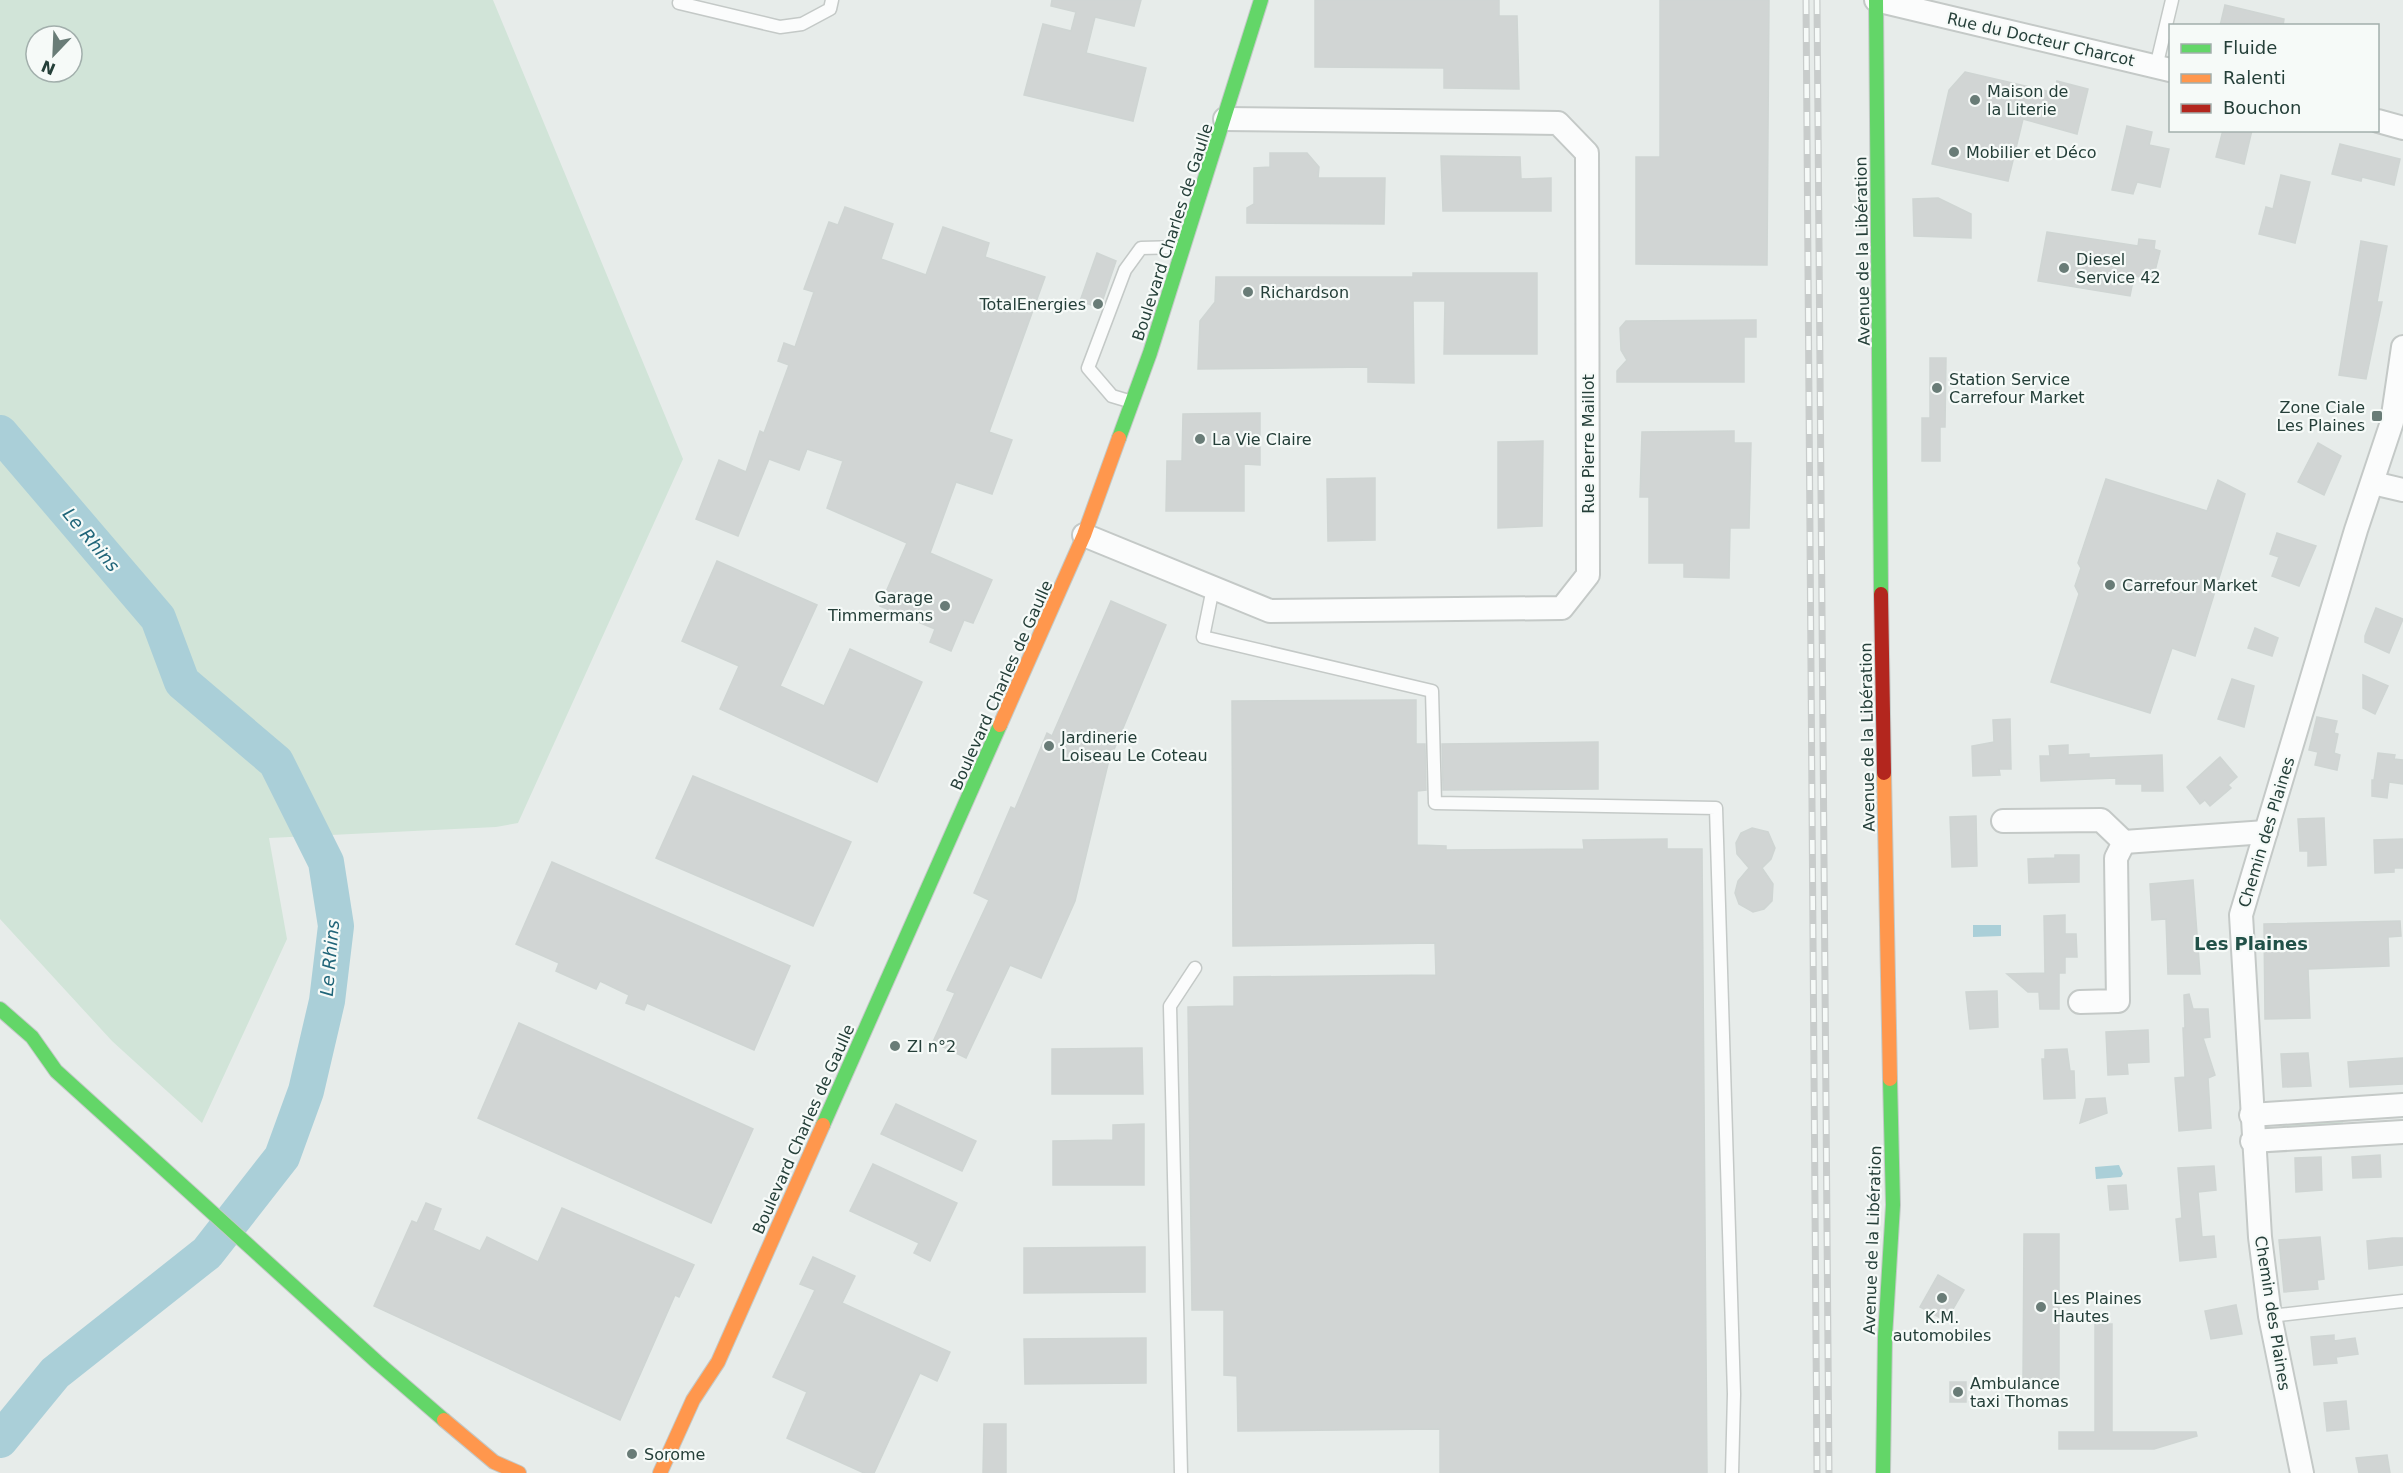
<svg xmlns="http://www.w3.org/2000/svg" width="2403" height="1473" font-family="'DejaVu Sans',sans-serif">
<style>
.green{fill:#d1e4d8;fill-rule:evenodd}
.water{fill:#aacfd8}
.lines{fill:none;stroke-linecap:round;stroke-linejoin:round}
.river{stroke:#aacfd8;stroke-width:36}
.building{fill:#d1d5d4;stroke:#cfd5d3;stroke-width:1.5}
.lane-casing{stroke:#c4c9c7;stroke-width:15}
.street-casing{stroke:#c4c9c7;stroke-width:26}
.fast-casing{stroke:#c3c9c7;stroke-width:16}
.slow-casing{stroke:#c3c9c7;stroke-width:16}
.jam-casing{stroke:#c3c9c7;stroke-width:16}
.lane{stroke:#fbfcfc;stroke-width:12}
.street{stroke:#fbfcfc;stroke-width:22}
.fast{stroke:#63d668;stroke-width:14}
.slow{stroke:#ff974d;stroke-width:14}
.jam{stroke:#b3261e;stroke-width:14}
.rail-casing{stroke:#c8cccb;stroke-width:7}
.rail{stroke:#f6faf8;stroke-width:4.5;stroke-dasharray:14;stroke-linecap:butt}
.poi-dot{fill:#697c77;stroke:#f6faf8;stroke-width:2}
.labels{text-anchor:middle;stroke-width:4.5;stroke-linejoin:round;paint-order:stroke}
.street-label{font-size:16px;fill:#253f39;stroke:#f6faf8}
.poi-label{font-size:16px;fill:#253f39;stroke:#f6faf8;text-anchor:start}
.water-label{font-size:18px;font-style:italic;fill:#206579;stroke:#f6faf8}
.neighbourhood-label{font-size:18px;font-weight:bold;fill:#215148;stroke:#f6faf8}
</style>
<rect width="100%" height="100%" fill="#e7ecea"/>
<g class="green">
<path d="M 0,0 L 493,0 L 683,459 L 518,823 L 496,827 L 269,838 L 287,939 L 202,1123 L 112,1041 L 0,919 ZM 36,36 L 72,36 L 72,72 L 36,72 Z"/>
<path d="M 2350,1116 L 2335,1130 L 2283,1132 L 2283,1119 Z"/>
</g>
<g class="water">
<path d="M 1973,925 L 2001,925 L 2001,936 L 1973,937 Z"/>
<path d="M 2119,1165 L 2123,1174 L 2121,1177 L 2096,1179 L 2095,1167 Z"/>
</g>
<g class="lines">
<path class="river" d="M 0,433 L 158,618 L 182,682 L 276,762 L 326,862 L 336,926 L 327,1001 L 306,1091 L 282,1157 L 207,1253 L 55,1373 L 0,1440"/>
</g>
<g class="building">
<path d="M 1052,0 L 1141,0 L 1134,26 L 1095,17 L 1086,53 L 1146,68 L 1133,121 L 1024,95 L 1043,24 L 1071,31 L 1076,12 L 1051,6 Z"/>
<path d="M 1315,0 L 1499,0 L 1499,16 L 1517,16 L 1519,89 L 1444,88 L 1444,68 L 1315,67 Z"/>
<path d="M 1660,0 L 1769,0 L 1767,265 L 1636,264 L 1636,157 L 1660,157 Z"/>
<path d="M 2225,5 L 2284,19 L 2283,26 L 2220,26 Z"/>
<path d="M 1965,72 L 2055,93 L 2057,81 L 2088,89 L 2077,134 L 2023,119 L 2008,181 L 1932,164 L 1949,90 Z"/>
<path d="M 2127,126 L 2152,132 L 2149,145 L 2169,149 L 2160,187 L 2137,182 L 2133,194 L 2112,190 Z"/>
<path d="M 2223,130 L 2252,130 L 2244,164 L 2216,157 Z"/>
<path d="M 2340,144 L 2400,159 L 2394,185 L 2362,177 L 2361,181 L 2332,174 Z"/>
<path d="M 1270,153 L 1307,153 L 1319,167 L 1318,178 L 1385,178 L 1384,224 L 1247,223 L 1247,208 L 1254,204 L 1254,168 L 1270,167 Z"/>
<path d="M 1441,156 L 1520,157 L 1521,179 L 1551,178 L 1551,211 L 1443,211 Z"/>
<path d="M 2281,175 L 2310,182 L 2295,243 L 2259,234 L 2266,207 L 2273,209 Z"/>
<path d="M 1938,198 L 1971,214 L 1971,238 L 1914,236 L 1913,199 Z"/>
<path d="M 845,207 L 893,224 L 881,259 L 926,275 L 943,227 L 989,243 L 985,257 L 1045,277 L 989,432 L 1012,440 L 992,494 L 956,482 L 930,553 L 992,580 L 973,623 L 964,620 L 951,651 L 930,642 L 935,629 L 880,606 L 907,543 L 827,508 L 843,461 L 807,449 L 799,470 L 769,459 L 738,536 L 696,519 L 719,460 L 746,472 L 760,431 L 764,433 L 789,365 L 778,361 L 784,343 L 795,347 L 814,292 L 804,289 L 829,222 L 838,225 Z"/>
<path d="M 2047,232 L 2138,246 L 2139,239 L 2155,241 L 2154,249 L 2160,251 L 2153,279 L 2134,276 L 2130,296 L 2038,281 Z"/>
<path d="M 2361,241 L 2387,246 L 2377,302 L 2382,302 L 2366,379 L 2339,375 Z"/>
<path d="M 1097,253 L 1116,261 L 1100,308 L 1080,301 Z"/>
<path d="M 1413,273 L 1537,273 L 1537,354 L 1444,354 L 1445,301 L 1413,301 L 1414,383 L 1368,382 L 1368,367 L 1198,369 L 1200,321 L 1215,302 L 1216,277 L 1413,277 Z"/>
<path d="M 1756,320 L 1756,337 L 1744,337 L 1744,382 L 1617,382 L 1617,371 L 1627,360 L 1621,350 L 1620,328 L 1626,321 Z"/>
<path d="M 1930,358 L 1946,358 L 1945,427 L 1940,427 L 1940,461 L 1922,461 L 1922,418 L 1930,418 Z"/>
<path d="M 1260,413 L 1260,465 L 1244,464 L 1244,511 L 1166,511 L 1167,461 L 1182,461 L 1183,414 Z"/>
<path d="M 1734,431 L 1734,443 L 1751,443 L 1749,528 L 1730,528 L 1729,578 L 1684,577 L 1684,563 L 1649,563 L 1649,497 L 1640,497 L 1642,432 Z"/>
<path d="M 1543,441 L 1542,526 L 1498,528 L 1498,442 Z"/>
<path d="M 2318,443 L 2341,456 L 2324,495 L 2298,482 Z"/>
<path d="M 1375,478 L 1375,540 L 1328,541 L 1327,479 Z"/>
<path d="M 2106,479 L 2207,511 L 2218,480 L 2245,494 L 2195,656 L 2172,648 L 2150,713 L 2051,682 L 2079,594 L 2075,586 L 2081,568 L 2078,563 Z"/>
<path d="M 2277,533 L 2316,546 L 2299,586 L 2272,576 L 2279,557 L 2270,554 Z"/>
<path d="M 717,561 L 817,605 L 780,686 L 824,706 L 850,649 L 922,682 L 877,782 L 720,709 L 739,666 L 682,641 Z"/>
<path d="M 1111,601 L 1166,625 L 1108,764 L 1075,901 L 1041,978 L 1010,965 L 966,1058 L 933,1042 L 955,993 L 947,990 L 989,900 L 974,893 L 1011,807 L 1015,809 L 1047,733 L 1052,736 Z"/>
<path d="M 2376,608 L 2403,619 L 2389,653 L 2365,642 L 2365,636 Z"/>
<path d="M 2255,628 L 2278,638 L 2272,656 L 2248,648 Z"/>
<path d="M 2363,675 L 2388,686 L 2375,714 L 2363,708 Z"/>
<path d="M 2232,679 L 2254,686 L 2244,727 L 2218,719 Z"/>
<path d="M 1416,700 L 1416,744 L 1425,744 L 1426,790 L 1417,791 L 1417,845 L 1446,846 L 1446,850 L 1584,849 L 1583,840 L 1667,839 L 1667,849 L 1702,849 L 1707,1473 L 1440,1473 L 1440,1429 L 1238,1431 L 1237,1376 L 1224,1375 L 1224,1310 L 1192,1310 L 1188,1007 L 1234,1006 L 1234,977 L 1436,975 L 1435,943 L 1233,946 L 1232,701 Z"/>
<path d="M 2317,717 L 2337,721 L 2334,733 L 2338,734 L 2334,753 L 2340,755 L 2337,770 L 2315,765 L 2318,752 L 2309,750 Z"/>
<path d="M 2010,719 L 2011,769 L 1999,769 L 2000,775 L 1973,776 L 1972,746 L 1994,742 L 1993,720 Z"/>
<path d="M 1598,742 L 1598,789 L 1443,790 L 1442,744 Z"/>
<path d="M 2068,745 L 2068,755 L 2089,754 L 2089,758 L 2162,755 L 2163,791 L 2142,791 L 2142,784 L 2116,784 L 2116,778 L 2041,781 L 2040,756 L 2050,756 L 2049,746 Z"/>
<path d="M 2378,753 L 2395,755 L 2394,759 L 2403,760 L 2403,784 L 2389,782 L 2387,798 L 2372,796 L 2372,780 L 2374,780 Z"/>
<path d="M 2220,757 L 2237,777 L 2228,785 L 2231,788 L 2210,806 L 2205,800 L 2200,804 L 2187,787 Z"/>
<path d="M 693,776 L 851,842 L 813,926 L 656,858 Z"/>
<path d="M 1976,816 L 1977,866 L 1952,867 L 1950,817 Z"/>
<path d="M 2324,818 L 2326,865 L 2308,866 L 2308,851 L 2300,851 L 2298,819 Z"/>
<path d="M 1752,828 L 1768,832 L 1775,848 L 1771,859 L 1762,868 L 1773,884 L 1772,901 L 1764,909 L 1753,912 L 1739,904 L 1735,893 L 1738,881 L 1749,868 L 1737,854 L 1736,843 L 1741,833 Z"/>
<path d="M 2403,839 L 2403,868 L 2394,868 L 2394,872 L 2375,873 L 2374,840 Z"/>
<path d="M 2055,855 L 2079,855 L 2079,882 L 2029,883 L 2028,859 L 2055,858 Z"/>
<path d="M 552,862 L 790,966 L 754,1050 L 647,1003 L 644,1010 L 626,1003 L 629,995 L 600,981 L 596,989 L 556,971 L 559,963 L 516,944 Z"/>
<path d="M 2193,880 L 2200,974 L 2168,974 L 2166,919 L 2152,920 L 2150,884 Z"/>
<path d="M 2065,915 L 2065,934 L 2076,934 L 2077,957 L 2065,957 L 2065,973 L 2059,973 L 2059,1009 L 2040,1009 L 2039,992 L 2028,992 L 2007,974 L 2045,973 L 2044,916 Z"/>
<path d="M 2400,921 L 2401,936 L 2388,937 L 2389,966 L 2308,969 L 2310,1018 L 2265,1019 L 2264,924 Z"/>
<path d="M 1997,991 L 1998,1027 L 1970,1029 L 1966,992 Z"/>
<path d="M 2189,994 L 2193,1009 L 2208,1009 L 2210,1037 L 2203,1038 L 2215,1075 L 2208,1078 L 2211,1128 L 2179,1131 L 2175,1078 L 2185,1077 L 2183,1028 L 2185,1028 L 2184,995 Z"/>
<path d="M 519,1023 L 753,1129 L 711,1223 L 478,1118 Z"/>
<path d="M 2148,1030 L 2149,1062 L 2127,1063 L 2128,1074 L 2108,1075 L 2106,1032 Z"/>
<path d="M 1142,1048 L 1143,1094 L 1052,1094 L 1052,1049 Z"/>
<path d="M 2067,1049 L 2070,1071 L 2074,1071 L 2075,1098 L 2044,1099 L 2042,1059 L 2045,1059 L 2045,1050 Z"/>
<path d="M 2308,1053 L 2311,1086 L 2283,1087 L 2281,1054 Z"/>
<path d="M 2403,1058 L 2403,1084 L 2350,1087 L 2348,1062 Z"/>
<path d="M 2105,1098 L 2107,1113 L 2080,1123 L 2086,1099 Z"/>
<path d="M 896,1104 L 976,1141 L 962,1171 L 881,1134 Z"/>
<path d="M 1144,1124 L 1144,1185 L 1053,1185 L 1053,1141 L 1113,1140 L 1113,1125 Z"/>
<path d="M 2380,1155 L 2381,1177 L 2353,1178 L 2352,1157 Z"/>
<path d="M 2321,1157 L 2322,1190 L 2296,1192 L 2295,1158 Z"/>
<path d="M 873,1164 L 957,1203 L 930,1261 L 914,1253 L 919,1243 L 850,1211 Z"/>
<path d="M 2214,1166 L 2216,1190 L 2198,1192 L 2202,1237 L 2214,1236 L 2216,1257 L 2180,1261 L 2176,1219 L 2182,1218 L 2178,1168 Z"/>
<path d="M 2126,1185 L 2128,1209 L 2110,1210 L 2108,1186 Z"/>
<path d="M 426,1203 L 441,1209 L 433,1230 L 480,1251 L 487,1237 L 538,1262 L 562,1208 L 694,1265 L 679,1297 L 675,1295 L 620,1420 L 374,1306 L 412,1221 L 417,1223 Z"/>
<path d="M 2024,1234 L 2059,1234 L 2059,1380 L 2023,1380 Z"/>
<path d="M 2320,1237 L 2324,1279 L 2317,1280 L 2318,1289 L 2284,1292 L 2279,1240 Z"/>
<path d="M 2393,1238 L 2403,1238 L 2403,1265 L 2369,1269 L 2367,1241 Z"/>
<path d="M 1145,1247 L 1145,1292 L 1024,1293 L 1024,1248 Z"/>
<path d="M 813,1257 L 855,1276 L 842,1303 L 950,1352 L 937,1381 L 920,1373 L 874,1473 L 864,1473 L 787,1438 L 807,1392 L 773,1377 L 815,1290 L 800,1284 Z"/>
<path d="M 1938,1275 L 1964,1290 L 1946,1321 L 1920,1307 Z"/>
<path d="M 2236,1305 L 2242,1334 L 2211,1339 L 2205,1311 Z"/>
<path d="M 2095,1324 L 2112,1324 L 2112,1432 L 2196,1432 L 2197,1436 L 2154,1449 L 2059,1449 L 2059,1432 L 2095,1432 Z"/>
<path d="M 2334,1335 L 2334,1341 L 2355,1338 L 2358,1354 L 2336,1357 L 2337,1363 L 2314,1365 L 2311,1337 Z"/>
<path d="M 1146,1338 L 1146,1383 L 1025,1384 L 1024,1339 Z"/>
<rect x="1950" y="1382" width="16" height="20"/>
<path d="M 2346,1401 L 2349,1429 L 2327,1431 L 2324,1403 Z"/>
<path d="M 984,1424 L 1006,1424 L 1006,1473 L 983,1473 Z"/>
<path d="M 2387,1455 L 2390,1473 L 2359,1473 L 2356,1458 Z"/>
</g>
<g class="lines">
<g class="lane-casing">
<g id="lane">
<path d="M 679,3 L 780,27 L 802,24 L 830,9 L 832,0"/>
<path d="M 2156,67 L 2172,0"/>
<path d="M 1132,402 L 1112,396 L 1088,368 L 1125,270 L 1141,248 L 1181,247"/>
<path d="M 1213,588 L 1203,637 L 1432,691 L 1435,803 L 1716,808 L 1734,1394 L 1732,1473"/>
<path d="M 2270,1316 L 2403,1301"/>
<path d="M 1181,1473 L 1170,1006 L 1195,968"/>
</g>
</g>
<g class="street-casing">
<g id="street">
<path d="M 1876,0 L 2170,70"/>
<path d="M 2378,121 L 2403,128"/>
<path d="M 2373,483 L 2403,490"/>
<path d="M 1084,535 L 1270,611 L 1562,608 L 1588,575 L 1587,153 L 1558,123 L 1225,119"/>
<path d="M 2003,821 L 2101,820 L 2124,842 L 2266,832"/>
<path d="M 2080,1002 L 2118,1001 L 2116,858 L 2124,842"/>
<path d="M 2251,1115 L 2403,1105"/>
<path d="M 2252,1141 L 2403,1132"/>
<path d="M 2302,1473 L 2270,1316 L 2260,1237 L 2241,915 L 2356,530 L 2392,422 L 2403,347"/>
</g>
</g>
<g class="fast-casing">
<g id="fast">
<path d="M 1876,0 L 1881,594"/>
<path d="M 1119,438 L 1150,353 L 1261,0"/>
<path d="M 0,1009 L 32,1037 L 56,1071 L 377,1362 L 444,1420"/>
<path d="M 823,1125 L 1000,725"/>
<path d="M 1883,1473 L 1885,1337 L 1893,1205 L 1890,1079"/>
</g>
</g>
<g class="slow-casing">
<g id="slow">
<path d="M 1000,725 L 1084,535 L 1119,438"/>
<path d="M 1884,773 L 1890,1079"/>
<path d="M 444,1420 L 494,1462 L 519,1473"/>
<path d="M 660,1473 L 693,1400 L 718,1362 L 823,1125"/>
</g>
</g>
<g class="jam-casing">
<path id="jam" d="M 1881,594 L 1884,773"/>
</g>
<use href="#lane" class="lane"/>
<use href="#street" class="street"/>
<use href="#fast" class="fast"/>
<use href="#slow" class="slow"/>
<use href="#jam" class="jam"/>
<g class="rail-casing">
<g id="rail">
<path d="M 1806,0 L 1817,1473"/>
<path d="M 1817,0 L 1829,1473"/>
</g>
</g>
<use href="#rail" class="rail"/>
</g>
<g class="poi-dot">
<circle cx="1975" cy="100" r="6"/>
<circle cx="1954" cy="152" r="6"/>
<circle cx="2064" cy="268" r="6"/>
<circle cx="1248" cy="292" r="6"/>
<circle cx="1098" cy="304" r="6"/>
<circle cx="1937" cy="388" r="6"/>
<rect x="2371" y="410" width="12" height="12" rx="3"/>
<circle cx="1200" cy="439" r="6"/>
<circle cx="2110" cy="585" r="6"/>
<circle cx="945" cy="606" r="6"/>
<circle cx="1049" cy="746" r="6"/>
<circle cx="895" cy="1046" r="6"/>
<circle cx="1942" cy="1298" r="6"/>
<circle cx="2041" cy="1307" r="6"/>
<circle cx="1958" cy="1392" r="6"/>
<circle cx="632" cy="1454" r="6"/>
</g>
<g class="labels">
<g class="street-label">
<text transform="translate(2041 39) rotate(13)" y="6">Rue du Docteur Charcot</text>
<text transform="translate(1172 232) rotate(-72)" y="6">Boulevard Charles de Gaulle</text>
<text transform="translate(1862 251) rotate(-91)" y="6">Avenue de la Libération</text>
<text transform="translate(1588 444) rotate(-90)" y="6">Rue Pierre Maillot</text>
<text transform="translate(1001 685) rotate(-66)" y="6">Boulevard Charles de Gaulle</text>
<text transform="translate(1867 737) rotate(-91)" y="6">Avenue de la Libération</text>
<text transform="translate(2266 832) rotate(-73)" y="6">Chemin des Plaines</text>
<text transform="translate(803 1129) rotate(-66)" y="6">Boulevard Charles de Gaulle</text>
<text transform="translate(1872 1240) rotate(-88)" y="6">Avenue de la Libération</text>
<text transform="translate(2273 1313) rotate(81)" y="6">Chemin des Plaines</text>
</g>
<g class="poi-label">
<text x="1987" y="97">Maison de<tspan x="1987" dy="18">la Literie</tspan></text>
<text x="1966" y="158">Mobilier et Déco</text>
<text x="2076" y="265">Diesel<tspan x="2076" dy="18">Service 42</tspan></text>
<text x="1260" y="298">Richardson</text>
<text x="1086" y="310" text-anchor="end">TotalEnergies</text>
<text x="1949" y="385">Station Service<tspan x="1949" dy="18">Carrefour Market</tspan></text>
<text x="2365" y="413" text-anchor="end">Zone Ciale<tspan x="2365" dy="18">Les Plaines</tspan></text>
<text x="1212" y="445">La Vie Claire</text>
<text x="2122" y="591">Carrefour Market</text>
<text x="933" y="603" text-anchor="end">Garage<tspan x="933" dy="18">Timmermans</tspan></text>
<text x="1061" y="743">Jardinerie<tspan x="1061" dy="18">Loiseau Le Coteau</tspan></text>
<text x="907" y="1052">ZI n°2</text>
<text x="2053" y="1304">Les Plaines<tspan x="2053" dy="18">Hautes</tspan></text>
<text x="1942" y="1323" text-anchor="middle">K.M.<tspan x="1942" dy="18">automobiles</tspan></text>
<text x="1970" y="1389">Ambulance<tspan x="1970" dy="18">taxi Thomas</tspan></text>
<text x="644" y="1460">Sorome</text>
</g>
<g class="water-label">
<text transform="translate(91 540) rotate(50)" y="6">Le Rhins</text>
<text transform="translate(330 958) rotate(-85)" y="6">Le Rhins</text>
</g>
<g class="neighbourhood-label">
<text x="2251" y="950">Les Plaines</text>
</g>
</g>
<rect x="2169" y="24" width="210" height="108" fill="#f6faf8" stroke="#a2afac" stroke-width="1.5"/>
<rect x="2181" y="44" width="30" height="9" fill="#63d668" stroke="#a2afac" stroke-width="1.5"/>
<text x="2223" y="54" font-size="18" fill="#253f39">Fluide</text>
<rect x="2181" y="74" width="30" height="9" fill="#ff974d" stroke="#a2afac" stroke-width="1.5"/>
<text x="2223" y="84" font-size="18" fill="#253f39">Ralenti</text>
<rect x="2181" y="104" width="30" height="9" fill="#b3261e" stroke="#a2afac" stroke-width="1.5"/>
<text x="2223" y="114" font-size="18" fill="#253f39">Bouchon</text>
<g transform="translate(54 54) rotate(203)"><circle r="28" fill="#f6faf8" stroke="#a2afac" stroke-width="1.5"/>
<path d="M0-4.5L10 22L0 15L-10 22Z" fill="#697c77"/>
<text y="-9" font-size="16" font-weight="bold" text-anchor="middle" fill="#253f39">N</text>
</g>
</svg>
